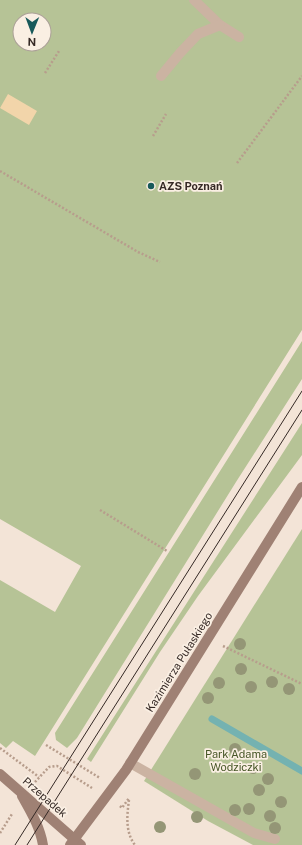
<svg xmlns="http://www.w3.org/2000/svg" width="302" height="845" font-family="'Public Sans',sans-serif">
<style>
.green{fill:#b6c396;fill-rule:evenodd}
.sand{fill:#f2d5aa}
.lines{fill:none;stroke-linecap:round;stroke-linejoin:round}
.stream{stroke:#74b2b1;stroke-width:7}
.path{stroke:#b79d8c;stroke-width:2.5;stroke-dasharray:2 2;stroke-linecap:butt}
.lane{stroke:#cbb3a2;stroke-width:10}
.street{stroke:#cbb3a2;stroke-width:10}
.secondary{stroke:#9f8174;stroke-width:10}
.tram{stroke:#352925;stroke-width:1}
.tree{fill:#949676}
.poi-dot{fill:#18595a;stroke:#faefe3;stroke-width:1.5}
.labels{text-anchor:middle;stroke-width:3.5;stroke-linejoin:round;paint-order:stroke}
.poi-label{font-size:11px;font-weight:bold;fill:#352925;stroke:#faefe3;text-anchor:start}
.street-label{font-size:11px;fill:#352925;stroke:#faefe3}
.park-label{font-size:11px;fill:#475627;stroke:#faefe3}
</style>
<rect width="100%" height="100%" fill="#f3e4d7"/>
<g class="green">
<path d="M 0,0 L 302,0 L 302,330 L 35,756 L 13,741 L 6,748 L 0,743 L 0,580 L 55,612 L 81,566 L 0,519 ZM 20,20 L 44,20 L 44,44 L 20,44 Z"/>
<path d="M 302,341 L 302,379 L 236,482 L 77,738 L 67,748 L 56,740 L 55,733 Z"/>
<path d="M 302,423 L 302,455 L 198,596 L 160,652 L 91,762 L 87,759 Z"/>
<path d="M 302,529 L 302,845 L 253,845 L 208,821 L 144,781 Z"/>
</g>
<path class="sand" d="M 8,94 L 37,111 L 29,125 L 0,108 Z"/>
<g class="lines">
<path class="stream" d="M 212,719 L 302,771"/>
<g class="path">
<path d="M 45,73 L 59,51"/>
<path d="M 153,136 L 166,114"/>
<path d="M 237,163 L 302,76"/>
<path d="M 0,171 L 138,252 L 160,262"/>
<path d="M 100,510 L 167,551"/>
<path d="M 223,646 L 302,684"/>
<path d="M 46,745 L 100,778"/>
<path d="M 0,748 L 39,777"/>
<path d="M 35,782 L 49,767 L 57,766 L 92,788"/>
<path d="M 129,800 C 127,815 125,832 135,845"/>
<path d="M 120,806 L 122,808 L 129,798"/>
<path d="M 0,833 L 12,814"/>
</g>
<g class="lane">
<path d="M 194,0 L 220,25 L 239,37"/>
<path d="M 161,76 L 180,53 L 198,34 L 220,25"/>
</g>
<path class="street" d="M 130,763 L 254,833 L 275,839"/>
<g class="secondary">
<path d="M 0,774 L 81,845"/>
<path d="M 22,796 C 31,812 40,827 43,845"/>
<path d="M 70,845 L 126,770 L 302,487"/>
</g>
<g class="tram">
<path d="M 15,845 L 302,391"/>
<path d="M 27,845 L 302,410"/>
</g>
</g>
<g class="tree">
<circle cx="240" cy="644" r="6"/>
<circle cx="241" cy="669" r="6"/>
<circle cx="272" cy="682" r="6"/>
<circle cx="219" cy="683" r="6"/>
<circle cx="251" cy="687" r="6"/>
<circle cx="289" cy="689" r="6"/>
<circle cx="208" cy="698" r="6"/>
<circle cx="235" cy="749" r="6"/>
<circle cx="253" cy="768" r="6"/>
<circle cx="195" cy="774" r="6"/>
<circle cx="268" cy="779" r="6"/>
<circle cx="259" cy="790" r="6"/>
<circle cx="281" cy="802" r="6"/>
<circle cx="249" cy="809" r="6"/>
<circle cx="235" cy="810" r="6"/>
<circle cx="270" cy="816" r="6"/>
<circle cx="197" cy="817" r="6"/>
<circle cx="160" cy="827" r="6"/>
<circle cx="275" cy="828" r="6"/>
</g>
<circle class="poi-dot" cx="151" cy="186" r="4"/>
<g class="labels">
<g class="poi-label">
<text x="159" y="190">AZS Poznań</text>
</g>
<g class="street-label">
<text transform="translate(179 662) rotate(-58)" y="4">Kazimierza Pułaskiego</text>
<text transform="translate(45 797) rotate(41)" y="4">Przepadek</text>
</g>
<g class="park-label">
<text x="236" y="758">Park Adama<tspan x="236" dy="13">Wodziczki</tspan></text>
</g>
</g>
<g transform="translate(32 32) rotate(181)"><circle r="19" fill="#faefe3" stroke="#aba097"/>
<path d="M0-3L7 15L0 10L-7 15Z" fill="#18595a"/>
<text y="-6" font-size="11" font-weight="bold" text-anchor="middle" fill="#352925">N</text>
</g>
</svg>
